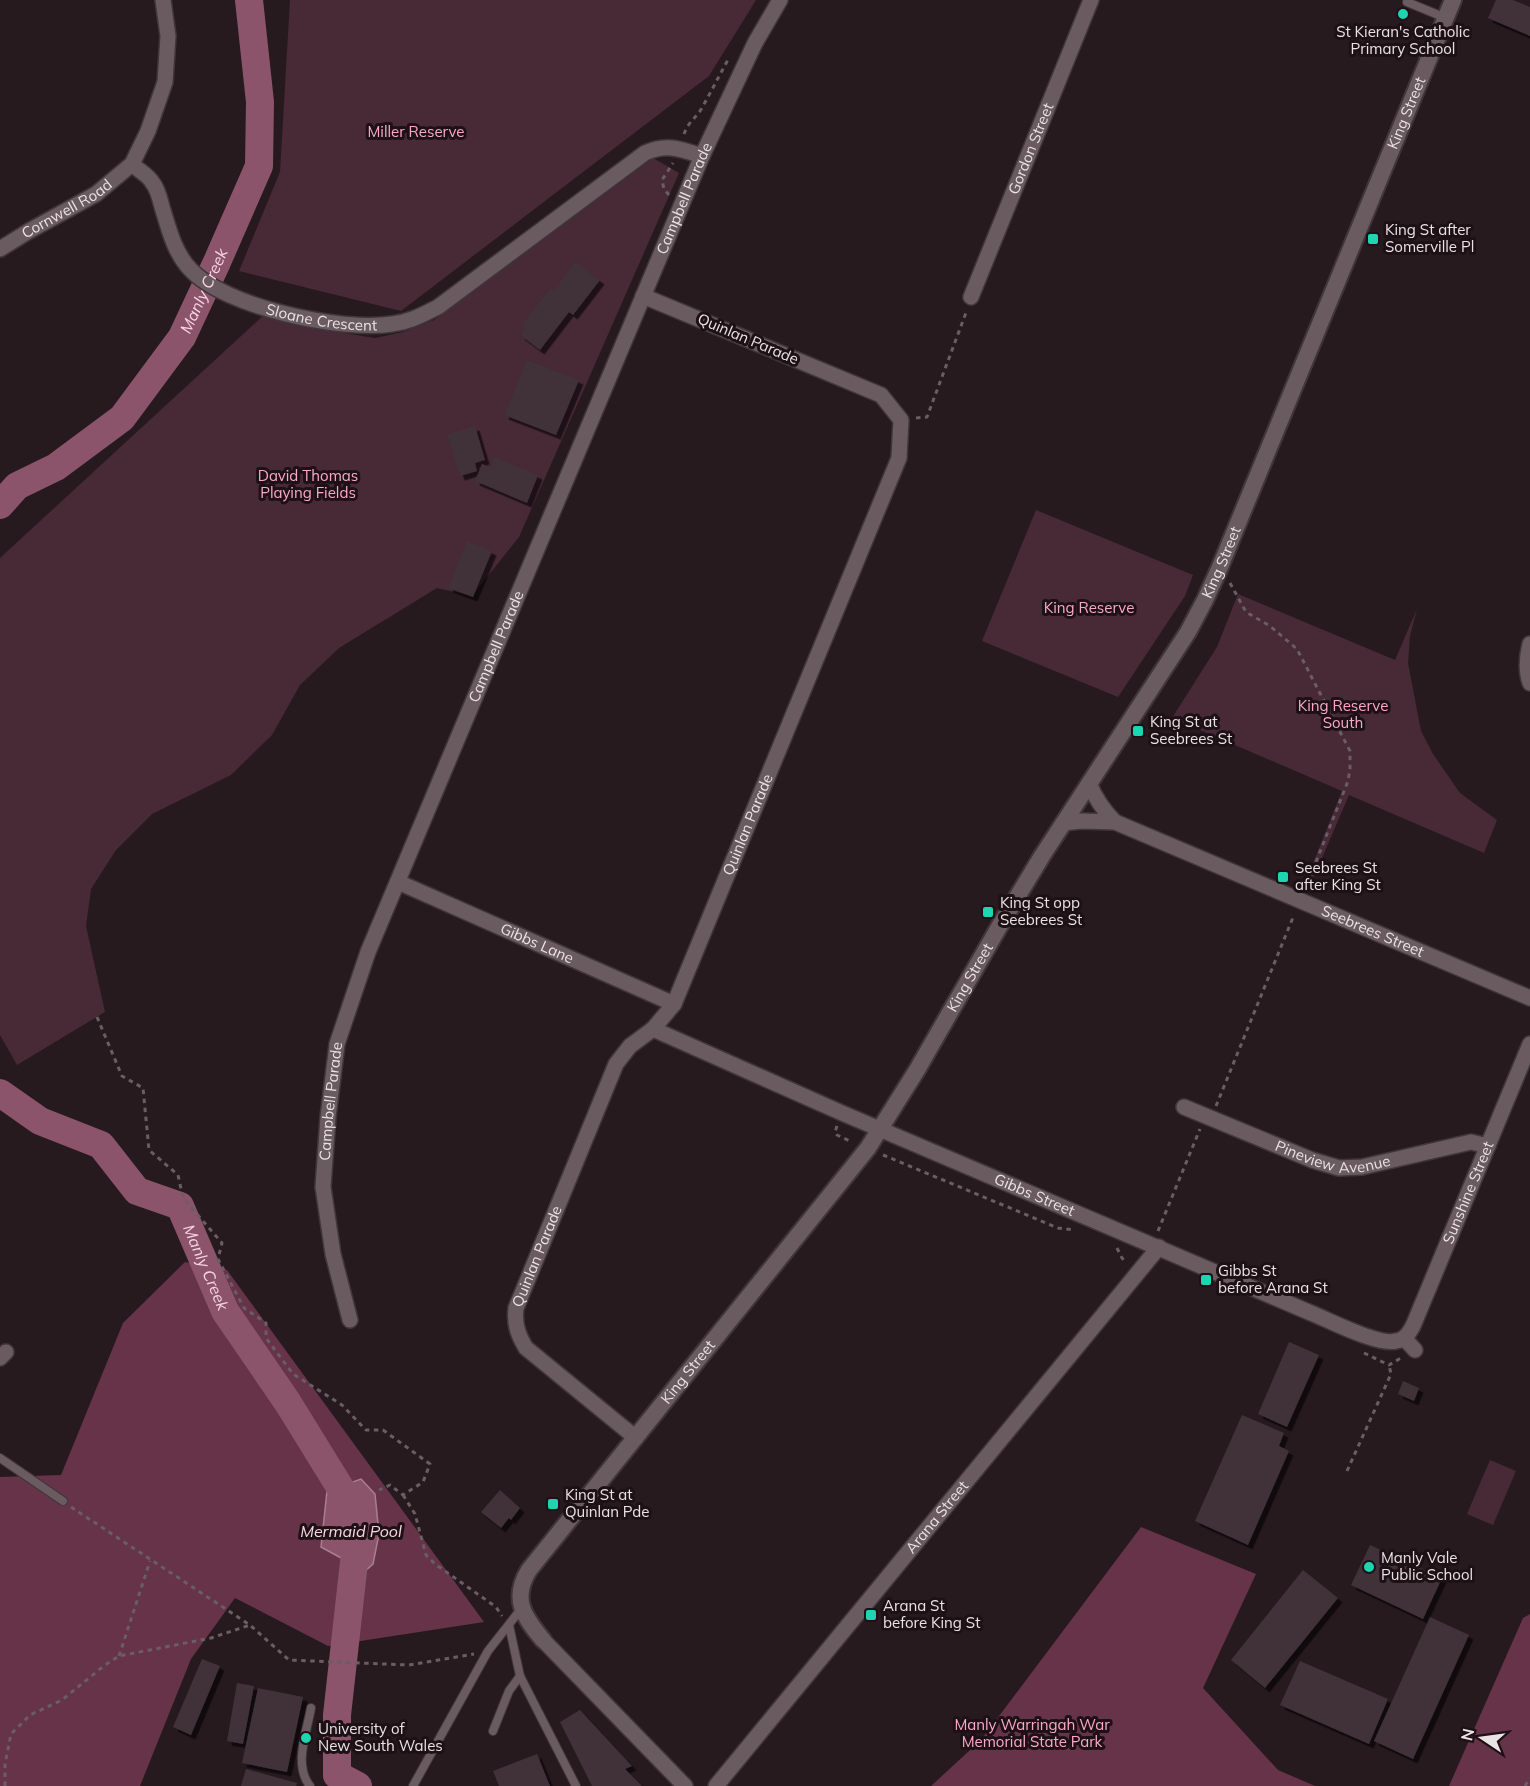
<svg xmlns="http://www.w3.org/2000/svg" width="1530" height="1786" font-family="Mulish,sans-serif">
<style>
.green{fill:#482936}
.forest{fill:#663349}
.water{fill:#8b546b;stroke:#a87f90;stroke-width:1.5}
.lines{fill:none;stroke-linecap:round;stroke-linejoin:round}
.river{stroke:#8b546b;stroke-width:28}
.building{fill:#3f3237;filter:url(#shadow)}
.service-casing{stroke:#3f3639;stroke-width:10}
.minor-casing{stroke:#3f3639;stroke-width:18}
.tertiary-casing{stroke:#3f3639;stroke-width:20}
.path{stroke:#695e62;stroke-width:3;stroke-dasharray:4.5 4.5;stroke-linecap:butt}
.service{stroke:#695b60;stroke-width:8}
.minor{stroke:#695b60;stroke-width:15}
.tertiary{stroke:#695b60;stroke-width:16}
.poi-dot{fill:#1dd5b1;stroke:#1d1116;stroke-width:2}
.labels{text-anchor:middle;stroke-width:6;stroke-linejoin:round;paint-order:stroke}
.poi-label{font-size:15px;fill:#ebe2e5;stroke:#1d1116;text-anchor:start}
.street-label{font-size:15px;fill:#ebe2e5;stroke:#1d1116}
.park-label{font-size:15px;fill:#fda7c9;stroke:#1d1116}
.water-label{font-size:16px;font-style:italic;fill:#f9d5e2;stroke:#1d1116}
</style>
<defs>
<filter id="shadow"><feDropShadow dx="4.5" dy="4.5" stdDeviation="0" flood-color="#0009"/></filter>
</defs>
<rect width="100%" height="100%" fill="#271a1f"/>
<g class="green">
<path d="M 290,0 L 756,0 L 709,76 L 401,311 L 239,271 L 280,172 Z"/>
<path d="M 653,158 L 679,173 L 519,537 L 472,596 L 437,588 L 339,648 L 300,685 L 272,735 L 231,775 L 152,814 L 116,850 L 91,889 L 86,926 L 105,1012 L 17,1065 L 0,1035 L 0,558 L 266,313 L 332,331 L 375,338 L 403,332 L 434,320 Z"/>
<path d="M 1036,510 L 1193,575 L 1185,596 L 1118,697 L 982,641 Z"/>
<path d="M 1238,594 L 1395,660 L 1417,609 L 1410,636 L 1408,663 L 1421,731 L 1433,754 L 1460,793 L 1497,820 L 1484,853 L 1349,795 L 1313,879 L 1308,876 L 1342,791 L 1172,718 L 1217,647 Z"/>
<path d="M 1490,1460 L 1516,1471 L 1493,1525 L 1467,1514 Z"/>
</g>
<g class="forest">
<path d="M 185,1262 L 227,1270 L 484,1622 L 328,1646 L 235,1598 L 191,1659 L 140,1786 L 0,1786 L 0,1477 L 61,1475 L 123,1323 Z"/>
<path d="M 1141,1527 L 1256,1574 L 1203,1688 L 1278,1770 L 1315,1786 L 931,1786 L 981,1740 Z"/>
<path d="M 1530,1614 L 1530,1786 L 1449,1786 L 1523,1618 Z"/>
</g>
<path class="water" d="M 361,1479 L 375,1494 L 379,1534 L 373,1564 L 365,1571 L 321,1547 L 327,1491 Z"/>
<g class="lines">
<g class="river">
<path id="s1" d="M 0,505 L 17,486 L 56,467 L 122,418 L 182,337 L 217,262 L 259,166 L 260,102 L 249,0"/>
<path id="s2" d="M 0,1093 L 40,1121 L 101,1145 L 137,1191 L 180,1206 L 225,1311 L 288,1403 L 354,1510 L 356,1544 L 337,1715 L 337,1775 L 358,1786"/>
</g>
</g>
<g class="building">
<path d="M 1496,0 L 1513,0 L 1530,7 L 1530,36 L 1488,18 Z"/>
<path d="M 575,262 L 600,280 L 573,315 L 569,312 L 540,350 L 520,335 L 525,328 L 521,326 L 550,289 L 553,291 Z"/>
<path d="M 527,360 L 579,380 L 556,435 L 504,415 Z"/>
<path d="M 475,426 L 485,460 L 475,463 L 477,471 L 460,476 L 447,434 Z"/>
<path d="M 494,457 L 538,475 L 527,503 L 475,481 L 482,464 L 490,467 Z"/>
<path d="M 467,541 L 492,551 L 473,597 L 448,588 Z"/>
<path d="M 1289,1342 L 1319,1355 L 1287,1427 L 1258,1414 Z"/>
<path d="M 1403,1381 L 1419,1388 L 1414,1401 L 1398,1394 Z"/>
<path d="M 1242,1415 L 1284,1433 L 1279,1446 L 1289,1451 L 1248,1545 L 1195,1521 Z"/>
<path d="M 500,1490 L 520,1508 L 511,1520 L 509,1518 L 501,1528 L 481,1512 Z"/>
<path d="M 1370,1545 L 1442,1578 L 1423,1619 L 1351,1585 Z"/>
<path d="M 1303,1570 L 1338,1598 L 1265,1688 L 1231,1660 Z"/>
<path d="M 1430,1617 L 1469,1635 L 1413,1759 L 1374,1741 Z"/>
<path d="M 202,1659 L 220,1666 L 191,1735 L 173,1727 Z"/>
<path d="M 1300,1661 L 1388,1699 L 1369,1744 L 1280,1705 Z"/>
<path d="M 237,1683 L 254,1686 L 243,1744 L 227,1741 Z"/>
<path d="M 258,1688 L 303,1697 L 287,1772 L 242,1763 Z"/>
<path d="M 580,1710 L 632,1766 L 625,1769 L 642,1786 L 592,1786 L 560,1722 Z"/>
<path d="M 537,1754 L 550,1786 L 499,1786 L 493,1771 Z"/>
<path d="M 246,1769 L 297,1783 L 296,1786 L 241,1786 Z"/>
</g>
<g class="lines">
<g class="service-casing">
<g id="service">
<path d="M 1407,2 L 1446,18"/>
<path d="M 0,1458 L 63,1501"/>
<path d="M 509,1625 L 520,1676 L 576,1786"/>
<path d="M 493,1731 L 509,1691 L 520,1676"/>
<path d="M 310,1786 C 293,1765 307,1732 311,1708"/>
<path d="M 413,1786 L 488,1651 L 521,1609"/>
</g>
</g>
<g class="minor-casing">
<g id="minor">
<path id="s3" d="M 132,164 C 138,170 148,175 152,182 C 158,189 160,199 162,207 C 169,229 174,252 190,269 C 224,307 342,332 392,324 C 410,322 422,315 438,307 L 645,153 C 666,143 681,149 702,156"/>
<path id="s4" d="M 0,249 L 29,231 L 96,194 L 132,164 L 148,131 L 165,82 L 168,36 L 163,0"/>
<path id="s5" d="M 971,297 L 1091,0"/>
<path d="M 1530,644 C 1527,656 1526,671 1530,683"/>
<path d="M 1089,783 C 1095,798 1103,810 1115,822"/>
<path id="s6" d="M 1063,823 L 1081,821 L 1115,822 L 1530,998"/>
<path id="s7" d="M 398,882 L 674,1004"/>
<path id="s8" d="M 653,1029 L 842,1113 L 1311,1313 C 1329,1320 1378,1346 1396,1341 C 1405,1340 1409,1333 1413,1326 L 1530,1044"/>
<path id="s9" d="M 1184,1107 L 1312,1160 L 1339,1168 L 1362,1167 L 1471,1142 L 1488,1146"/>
<path id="s10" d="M 350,1320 L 333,1254 L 323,1187 L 328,1117 L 337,1044 L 368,952 L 702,156 L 755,43 L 780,0"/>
<path d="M 1404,1338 L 1415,1350"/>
<path d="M 0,1358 L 6,1352"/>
<path id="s11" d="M 636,1438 L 526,1348 C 518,1335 514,1324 516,1308 L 616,1064 L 630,1046 L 653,1029 L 674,1004 L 899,458 L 901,420 L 881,395 L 643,296"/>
<path d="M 543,1640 L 685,1786"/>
<path id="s12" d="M 716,1786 L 1159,1247"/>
</g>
</g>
<g class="tertiary-casing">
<g id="tertiary">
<path id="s13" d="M 543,1640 C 524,1617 511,1599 529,1570 L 868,1148 L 917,1070 L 999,927 L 1042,856 L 1188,632 L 1205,600 L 1220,567 L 1453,0"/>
</g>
</g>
<g class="path">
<path d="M 684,134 C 689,120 697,118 703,106 C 712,90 720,74 729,58"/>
<path d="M 669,195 L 664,189 L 662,180 L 673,163"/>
<path d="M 916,418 L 927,417 L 967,310"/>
<path d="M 1230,583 L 1246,612 L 1270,626 L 1297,649 L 1350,751 L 1350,769 L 1348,781 L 1306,887"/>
<path d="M 97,1017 L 122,1076 L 143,1088 L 149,1150 L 178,1175 L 183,1198 L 222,1243 L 218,1259 L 244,1308 L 266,1323 L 266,1338 L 293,1374 L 342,1405 L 366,1430 L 383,1430 L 430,1464 L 423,1482 L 403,1495 L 390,1485 L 379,1490"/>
<path d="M 1216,1106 L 1294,915"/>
<path d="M 837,1126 L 835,1132 L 837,1135 L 852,1142"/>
<path d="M 883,1155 L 1058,1228 L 1075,1230"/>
<path d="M 1158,1231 L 1200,1129"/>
<path d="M 1117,1248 L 1122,1258 L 1126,1262"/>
<path d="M 1364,1353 L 1389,1365 L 1401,1358"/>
<path d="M 1347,1471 L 1391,1374 L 1389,1365"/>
<path d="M 403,1495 L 415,1514 L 426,1555 L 435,1564 L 496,1607 L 502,1616"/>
<path d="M 71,1507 L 250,1625 L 289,1660 L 409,1665 L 474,1654"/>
<path d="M 119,1656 L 150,1561"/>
<path d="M 5,1786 L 5,1764 L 11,1734 L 30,1715 L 62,1700 L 105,1665 L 119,1656 L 211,1638 L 250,1625"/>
<path d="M 1525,1786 L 1530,1778"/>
</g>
<use href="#service" class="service"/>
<use href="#minor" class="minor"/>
<use href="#tertiary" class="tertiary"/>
</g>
<g class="poi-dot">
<circle cx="1403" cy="14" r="6"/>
<rect x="1367" y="233" width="12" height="12" rx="3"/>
<rect x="1132" y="725" width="12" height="12" rx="3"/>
<rect x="1277" y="871" width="12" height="12" rx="3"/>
<rect x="982" y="906" width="12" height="12" rx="3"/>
<rect x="1200" y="1274" width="12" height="12" rx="3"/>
<rect x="547" y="1498" width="12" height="12" rx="3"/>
<circle cx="1369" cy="1567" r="6"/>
<rect x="865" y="1609" width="12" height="12" rx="3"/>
<circle cx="306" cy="1738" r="6"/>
</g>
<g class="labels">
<g class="poi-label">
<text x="1403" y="37" text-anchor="middle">St Kieran's Catholic<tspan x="1403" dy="17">Primary School</tspan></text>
<text x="1385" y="235">King St after<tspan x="1385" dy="17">Somerville Pl</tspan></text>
<text x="1150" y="727">King St at<tspan x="1150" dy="17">Seebrees St</tspan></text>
<text x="1295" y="873">Seebrees St<tspan x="1295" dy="17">after King St</tspan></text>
<text x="1000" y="908">King St opp<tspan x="1000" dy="17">Seebrees St</tspan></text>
<text x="1218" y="1276">Gibbs St<tspan x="1218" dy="17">before Arana St</tspan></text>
<text x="565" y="1500">King St at<tspan x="565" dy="17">Quinlan Pde</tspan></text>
<text x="1381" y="1563">Manly Vale<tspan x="1381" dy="17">Public School</tspan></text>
<text x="883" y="1611">Arana St<tspan x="883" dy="17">before King St</tspan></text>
<text x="318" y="1734">University of<tspan x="318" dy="17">New South Wales</tspan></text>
</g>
<g class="street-label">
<text dy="5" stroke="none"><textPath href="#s13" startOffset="1790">King Street</textPath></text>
<text dy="5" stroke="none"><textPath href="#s5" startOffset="160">Gordon Street</textPath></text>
<text dy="5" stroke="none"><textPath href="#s10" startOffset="1194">Campbell Parade</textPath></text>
<text dy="5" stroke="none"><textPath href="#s4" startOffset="78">Cornwell Road</textPath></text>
<text dy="5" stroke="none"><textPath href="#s3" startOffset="266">Sloane Crescent</textPath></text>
<text transform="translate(748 339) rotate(23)" y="5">Quinlan Parade</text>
<text dy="5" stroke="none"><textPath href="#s13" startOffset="1304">King Street</textPath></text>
<text dy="5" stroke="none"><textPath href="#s10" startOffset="708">Campbell Parade</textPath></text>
<text dy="5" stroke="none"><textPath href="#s11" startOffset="726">Quinlan Parade</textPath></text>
<text dy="5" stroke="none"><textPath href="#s6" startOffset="332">Seebrees Street</textPath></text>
<text dy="5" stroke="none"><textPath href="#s7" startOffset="152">Gibbs Lane</textPath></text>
<text dy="5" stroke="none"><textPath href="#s13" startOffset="818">King Street</textPath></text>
<text dy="5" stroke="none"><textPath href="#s10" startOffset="222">Campbell Parade</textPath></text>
<text dy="5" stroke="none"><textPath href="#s9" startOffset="159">Pineview Avenue</textPath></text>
<text dy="5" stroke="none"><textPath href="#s8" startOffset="975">Sunshine Street</textPath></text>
<text dy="5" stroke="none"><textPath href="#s8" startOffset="416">Gibbs Street</textPath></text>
<text dy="5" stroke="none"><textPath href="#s11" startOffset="240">Quinlan Parade</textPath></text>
<text dy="5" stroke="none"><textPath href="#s13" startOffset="332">King Street</textPath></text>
<text dy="5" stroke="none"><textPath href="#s12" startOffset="348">Arana Street</textPath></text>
</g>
<g class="park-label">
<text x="416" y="137">Miller Reserve</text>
<text x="308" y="481">David Thomas<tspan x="308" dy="17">Playing Fields</tspan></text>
<text x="1089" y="613">King Reserve</text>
<text x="1343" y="711">King Reserve<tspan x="1343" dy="17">South</tspan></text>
<text x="1032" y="1730">Manly Warringah War<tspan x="1032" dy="17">Memorial State Park</tspan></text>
</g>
<g class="water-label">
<text dy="6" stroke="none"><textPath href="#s1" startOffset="303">Manly Creek</textPath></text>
<text dy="6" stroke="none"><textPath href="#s2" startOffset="285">Manly Creek</textPath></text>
<text x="351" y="1537">Mermaid Pool</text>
</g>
</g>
<g transform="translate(1482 1738) rotate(283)" stroke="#1d1116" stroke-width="4.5" paint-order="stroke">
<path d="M0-4.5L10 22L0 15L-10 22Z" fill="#ebe2e5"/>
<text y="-9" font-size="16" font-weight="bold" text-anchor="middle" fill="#ebe2e5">N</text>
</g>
</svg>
